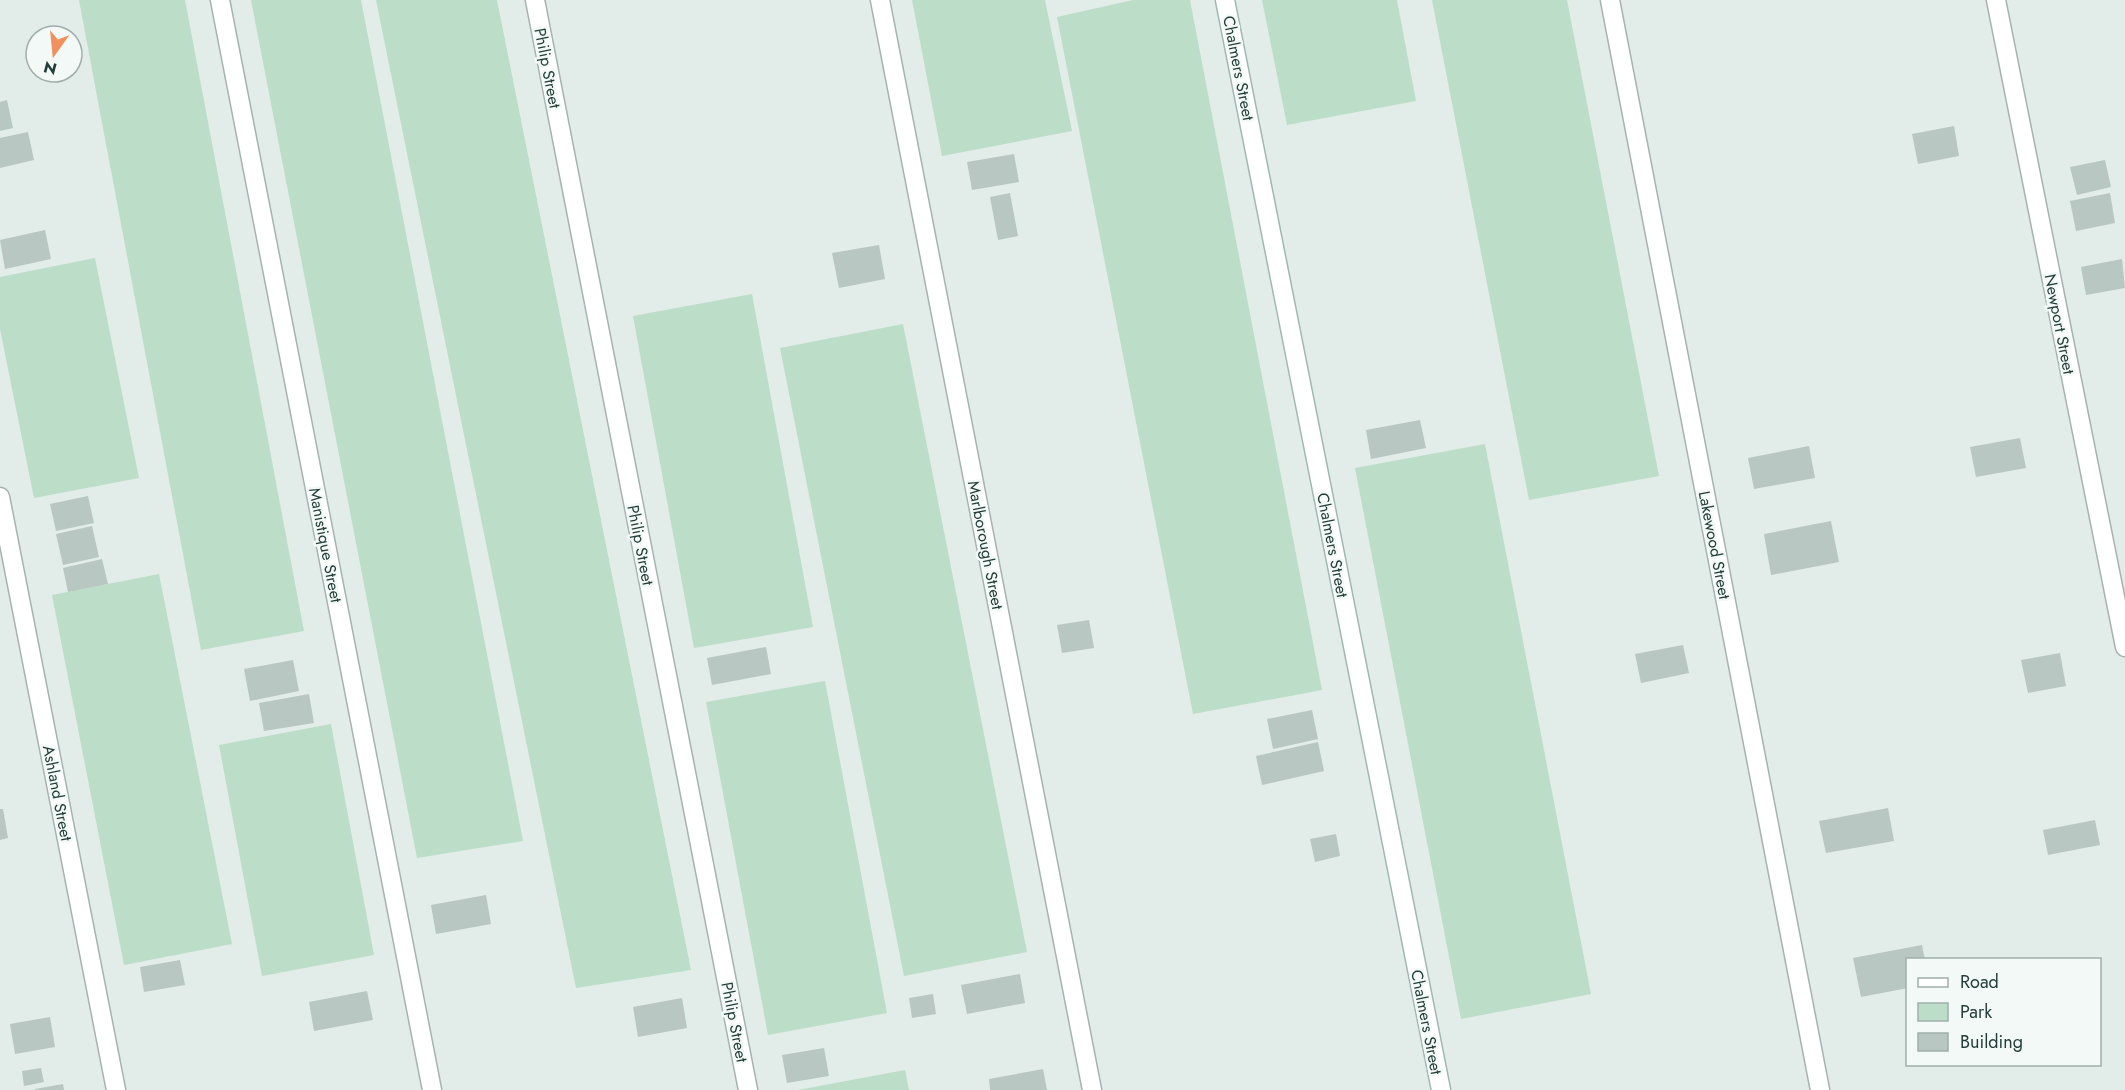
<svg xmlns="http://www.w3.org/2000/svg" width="2125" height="1090" font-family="Jost,sans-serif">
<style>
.green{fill:#bcddc8}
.building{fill:#b8c7c2}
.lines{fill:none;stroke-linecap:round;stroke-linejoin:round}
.street-casing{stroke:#a5b4b0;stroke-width:21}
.secondary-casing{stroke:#a1b8b2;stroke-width:21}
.street{stroke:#fff;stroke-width:18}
.secondary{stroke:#fff;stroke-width:18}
.labels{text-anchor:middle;stroke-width:5;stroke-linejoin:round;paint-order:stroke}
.street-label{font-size:16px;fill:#233d38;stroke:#f3f9f6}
</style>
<rect width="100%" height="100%" fill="#e2ece9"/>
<g class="green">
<path d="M 79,0 L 185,0 L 304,631 L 201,650 Z"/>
<path d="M 251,0 L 361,0 L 523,841 L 417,858 Z"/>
<path d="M 376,0 L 497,0 L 691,970 L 576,988 Z"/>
<path d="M 912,0 L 1045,0 L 1072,131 L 942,156 Z"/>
<path d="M 1133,0 L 1190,0 L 1322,690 L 1193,714 L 1057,17 Z"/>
<path d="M 1262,0 L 1397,0 L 1416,101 L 1287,125 Z"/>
<path d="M 1432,0 L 1567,0 L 1659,476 L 1529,500 Z"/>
<path d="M 95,258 L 139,478 L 34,498 L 0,329 L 0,277 Z"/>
<path d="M 752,294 L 813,627 L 694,648 L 633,316 Z"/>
<path d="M 903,324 L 1027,952 L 904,976 L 780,348 Z"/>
<path d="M 1485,444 L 1591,994 L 1461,1019 L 1355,468 Z"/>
<path d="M 159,574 L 232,944 L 124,965 L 52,595 Z"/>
<path d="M 825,681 L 887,1013 L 768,1035 L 706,702 Z"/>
<path d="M 331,724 L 374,955 L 262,976 L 219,745 Z"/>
<path d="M 905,1070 L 909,1090 L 798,1090 Z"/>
</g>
<g class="building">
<path d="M 7,100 L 13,128 L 0,131 L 0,102 Z"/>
<path d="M 1954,126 L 1959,156 L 1918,164 L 1912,134 Z"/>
<path d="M 28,132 L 34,160 L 0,168 L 0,138 Z"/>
<path d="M 1014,154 L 1019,182 L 972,190 L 967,162 Z"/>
<path d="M 2105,160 L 2111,187 L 2077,195 L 2070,167 Z"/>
<path d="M 1010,193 L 1018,236 L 998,240 L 990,197 Z"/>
<path d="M 2110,193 L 2115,223 L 2076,231 L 2070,201 Z"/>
<path d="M 45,230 L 51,259 L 5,269 L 0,240 Z"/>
<path d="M 879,245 L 885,279 L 839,288 L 832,253 Z"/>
<path d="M 2122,259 L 2125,288 L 2086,295 L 2081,267 Z"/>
<path d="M 1420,420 L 1426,448 L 1371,459 L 1366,430 Z"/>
<path d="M 2020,438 L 2026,468 L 1976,477 L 1970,447 Z"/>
<path d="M 1809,446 L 1815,478 L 1754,489 L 1748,458 Z"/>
<path d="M 88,496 L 94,523 L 56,531 L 50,504 Z"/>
<path d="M 1831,521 L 1839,562 L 1771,575 L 1764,534 Z"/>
<path d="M 92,526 L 99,557 L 63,565 L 56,534 Z"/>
<path d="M 102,559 L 108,584 L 68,592 L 63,568 Z"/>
<path d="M 1089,620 L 1094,648 L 1062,653 L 1057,625 Z"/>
<path d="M 1683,645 L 1689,673 L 1641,683 L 1635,654 Z"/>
<path d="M 766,647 L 771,674 L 712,685 L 707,658 Z"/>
<path d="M 2060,653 L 2066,686 L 2028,693 L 2021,660 Z"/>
<path d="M 293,660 L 299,691 L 250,701 L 244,669 Z"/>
<path d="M 309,694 L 314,723 L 264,731 L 259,703 Z"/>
<path d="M 1312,710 L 1318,739 L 1273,749 L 1267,719 Z"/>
<path d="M 1318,742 L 1324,771 L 1262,785 L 1256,756 Z"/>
<path d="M 1888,808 L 1894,841 L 1826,853 L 1819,821 Z"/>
<path d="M 0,809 L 3,809 L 8,838 L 0,840 Z"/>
<path d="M 2095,820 L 2100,845 L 2048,855 L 2043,830 Z"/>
<path d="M 1336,834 L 1340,856 L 1315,862 L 1310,839 Z"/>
<path d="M 486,895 L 491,924 L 436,934 L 431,905 Z"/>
<path d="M 1922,945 L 1925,960 L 1908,960 L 1908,988 L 1861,997 L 1853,958 Z"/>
<path d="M 180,960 L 185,985 L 144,992 L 140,967 Z"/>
<path d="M 1020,974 L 1025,1003 L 967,1014 L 961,985 Z"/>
<path d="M 367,991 L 373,1020 L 314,1031 L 309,1002 Z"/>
<path d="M 933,994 L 936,1014 L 912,1018 L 909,998 Z"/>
<path d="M 682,998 L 687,1028 L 638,1037 L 633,1007 Z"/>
<path d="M 50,1017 L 55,1047 L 15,1054 L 10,1024 Z"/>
<path d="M 824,1048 L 829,1076 L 787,1083 L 782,1055 Z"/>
<path d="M 41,1068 L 44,1082 L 24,1086 L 22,1071 Z"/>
<path d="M 1043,1069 L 1047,1090 L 990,1090 L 989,1079 Z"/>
<path d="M 63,1084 L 64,1090 L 35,1090 L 35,1089 Z"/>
</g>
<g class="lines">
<g class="street-casing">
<g id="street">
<path d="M 220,0 L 432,1090"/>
<path d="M 535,0 L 748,1090"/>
<path d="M 880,0 L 1092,1090"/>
<path d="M 1610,0 L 1820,1090"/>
<path d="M 1996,0 L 2125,647"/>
<path d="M 0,497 L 116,1090"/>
</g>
</g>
<g class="secondary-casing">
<path id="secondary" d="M 1225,0 L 1441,1090"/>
</g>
<use href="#street" class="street"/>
<use href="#secondary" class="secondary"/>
</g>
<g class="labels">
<g class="street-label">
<text transform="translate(548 68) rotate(79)" y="6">Philip Street</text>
<text transform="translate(1239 68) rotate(79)" y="6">Chalmers Street</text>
<text transform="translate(2060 324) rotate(79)" y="6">Newport Street</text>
<text transform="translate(326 545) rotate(79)" y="6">Manistique Street</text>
<text transform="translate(641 545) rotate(79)" y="6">Philip Street</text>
<text transform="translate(986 545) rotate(79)" y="6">Marlborough Street</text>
<text transform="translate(1333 545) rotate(79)" y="6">Chalmers Street</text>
<text transform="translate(1715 545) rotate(79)" y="6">Lakewood Street</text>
<text transform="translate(58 793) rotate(79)" y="6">Ashland Street</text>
<text transform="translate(735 1022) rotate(79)" y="6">Philip Street</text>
<text transform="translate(1427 1022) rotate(79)" y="6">Chalmers Street</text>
</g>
</g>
<rect x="1906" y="958" width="195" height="108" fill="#f3f9f6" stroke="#a0aeaa" stroke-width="1.5"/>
<rect x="1918" y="978" width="30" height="9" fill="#ffffff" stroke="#a0aeaa" stroke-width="1.5"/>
<text x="1960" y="988" font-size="18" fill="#233d38">Road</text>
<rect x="1918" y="1003" width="30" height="18" fill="#bcddc8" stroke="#a0aeaa" stroke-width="1.5"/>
<text x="1960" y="1018" font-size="18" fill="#233d38">Park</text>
<rect x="1918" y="1033" width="30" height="18" fill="#b8c7c2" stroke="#a0aeaa" stroke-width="1.5"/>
<text x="1960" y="1048" font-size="18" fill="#233d38">Building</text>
<g transform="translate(54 54) rotate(195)"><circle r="28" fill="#f3f9f6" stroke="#a0aeaa" stroke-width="1.5"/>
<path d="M0-4.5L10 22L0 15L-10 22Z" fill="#ef905d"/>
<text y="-9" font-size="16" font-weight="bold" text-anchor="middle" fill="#233d38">N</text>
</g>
</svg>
